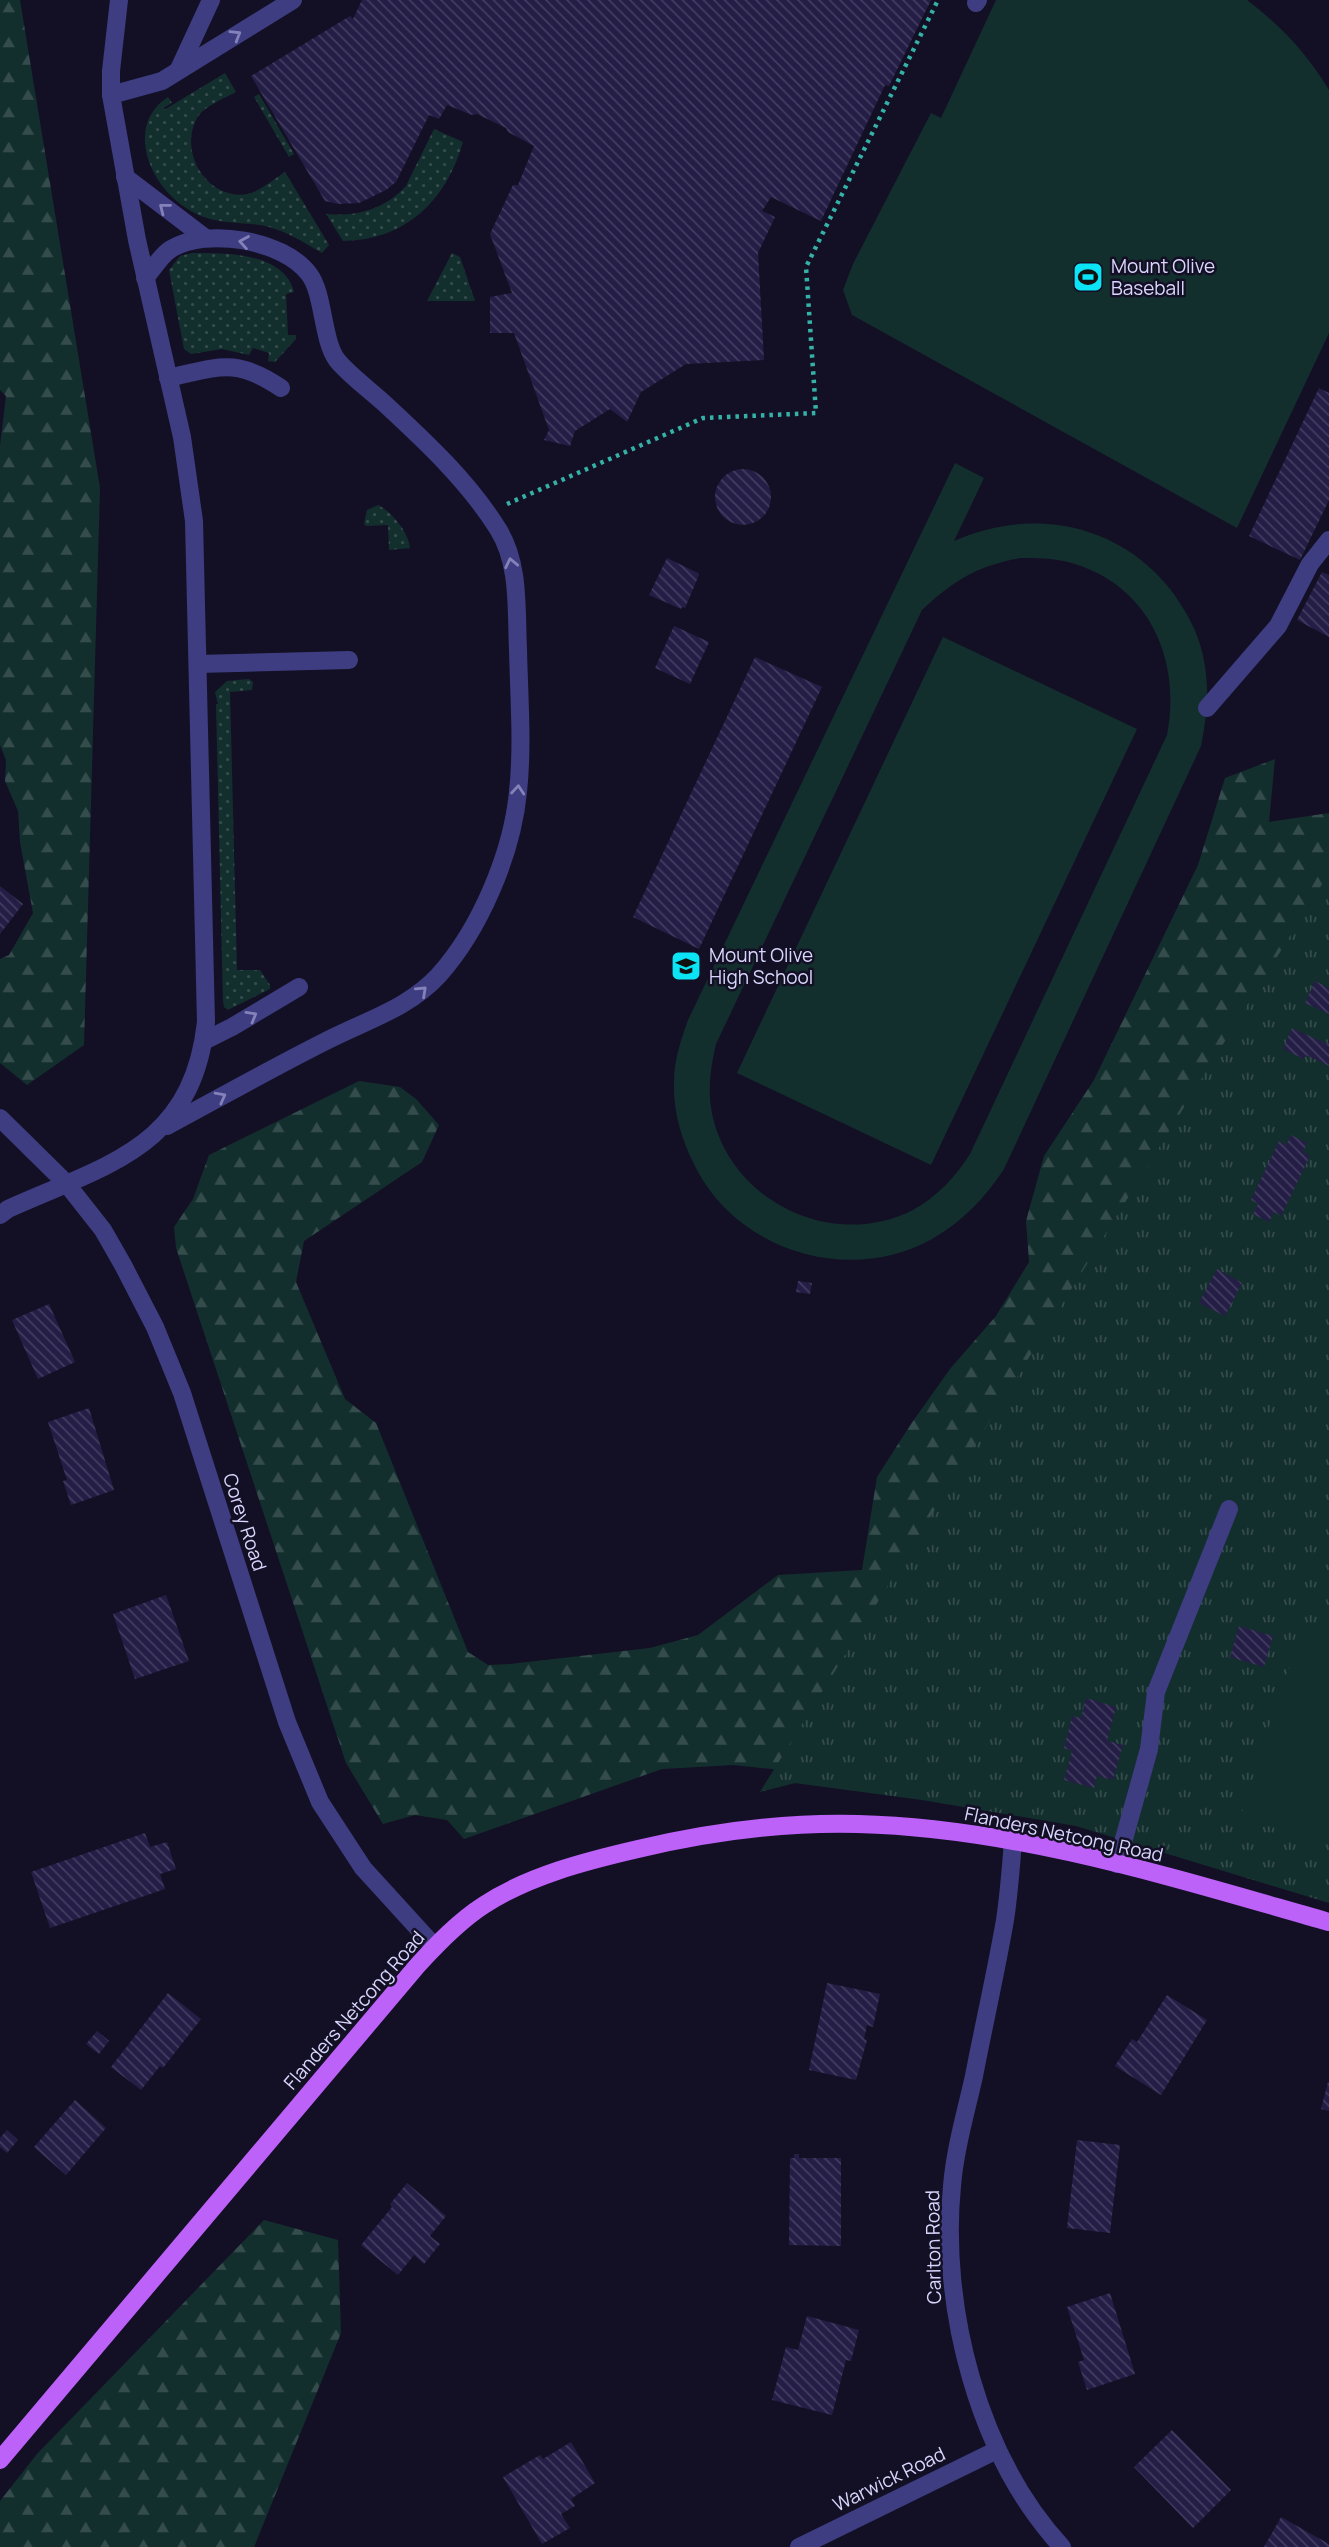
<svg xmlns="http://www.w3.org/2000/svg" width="1329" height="2547" font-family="Manrope,sans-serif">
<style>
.grass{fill:url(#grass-dots)}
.forest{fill:url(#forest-firs)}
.park{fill:url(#park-tufts)}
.pitch{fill:#132f2d;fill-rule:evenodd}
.building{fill:url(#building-back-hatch)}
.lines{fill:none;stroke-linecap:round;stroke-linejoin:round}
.path{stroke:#35b2a7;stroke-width:4.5;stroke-dasharray:3.5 5;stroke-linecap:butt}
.minor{stroke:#3e3d82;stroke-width:18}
.major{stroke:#bc62f8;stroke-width:18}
.oneway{stroke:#8482b9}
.labels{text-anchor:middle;stroke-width:5;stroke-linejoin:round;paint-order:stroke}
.poi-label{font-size:19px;fill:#d9d6fd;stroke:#131025;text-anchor:start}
.street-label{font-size:19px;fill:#d9d6fd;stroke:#131025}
</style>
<defs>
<pattern id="grass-dots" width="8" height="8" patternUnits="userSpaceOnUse" patternTransform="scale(1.75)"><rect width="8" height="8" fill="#132f2d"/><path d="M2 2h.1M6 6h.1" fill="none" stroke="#354c4c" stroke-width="1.8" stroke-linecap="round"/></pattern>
<pattern id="forest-firs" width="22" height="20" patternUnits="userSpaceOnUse" patternTransform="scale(1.75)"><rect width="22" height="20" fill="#132f2d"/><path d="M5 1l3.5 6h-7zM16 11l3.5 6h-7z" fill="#354c4c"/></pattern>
<pattern id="park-tufts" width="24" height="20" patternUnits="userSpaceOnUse" patternTransform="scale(1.75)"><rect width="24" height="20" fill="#132f2d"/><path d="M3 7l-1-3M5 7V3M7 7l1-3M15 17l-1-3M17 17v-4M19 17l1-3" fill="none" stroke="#354c4c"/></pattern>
<pattern id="building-back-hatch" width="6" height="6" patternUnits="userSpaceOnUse" patternTransform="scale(1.75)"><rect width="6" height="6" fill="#241d45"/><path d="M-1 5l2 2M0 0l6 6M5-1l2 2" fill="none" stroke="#433d61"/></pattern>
</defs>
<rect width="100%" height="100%" fill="#131025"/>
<g class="grass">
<path d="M 225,73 L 236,92 C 225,98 207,105 199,115 C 176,149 206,201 248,194 C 260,191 274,179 285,172 L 329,245 L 322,253 C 305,243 288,232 269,227 C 250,222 229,224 210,219 C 177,210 147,177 145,142 C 144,122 152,108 168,97 L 172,103 L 163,108 L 164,110 Z"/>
<path d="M 259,94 L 294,154 L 289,157 L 254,97 Z"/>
<path d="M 434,129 L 463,142 C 446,201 406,240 343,241 L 326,214 C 357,217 385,209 406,186 Z"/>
<path d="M 192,253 C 225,253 284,252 294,292 L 286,294 L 288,335 L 296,335 L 296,339 L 275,362 L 268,361 L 269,353 L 253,348 L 249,355 L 222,349 L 191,354 L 184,349 L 169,270 L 180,256 Z"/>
<path d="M 452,253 L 460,257 L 475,301 L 427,301 Z"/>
<path d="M 378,505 C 392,512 409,533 410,548 L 389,550 L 388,525 L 366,526 L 364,524 L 367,510 Z"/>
<path d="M 249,679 L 253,682 L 252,690 L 230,692 L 237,970 L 260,970 L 270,985 L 270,989 L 228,1010 L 224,1007 L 223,1001 L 216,704 L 218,704 L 215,692 L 227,681 Z"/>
</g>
<g class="forest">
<path d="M 0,0 L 20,0 L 100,488 L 84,1045 L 27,1085 L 0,1063 L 0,959 L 9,955 L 33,913 L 20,842 L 18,811 L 5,781 L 6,760 L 0,745 L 0,446 L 6,396 L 0,390 Z"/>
<path d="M 1275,759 L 1269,822 L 1329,813 L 1329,969 L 832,1775 L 733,1765 L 662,1769 L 464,1839 L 447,1820 L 415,1815 L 383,1824 L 346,1763 L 176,1248 L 174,1227 L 193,1199 L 209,1155 L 359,1081 L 400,1087 L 416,1099 L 439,1125 L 422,1162 L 304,1241 L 296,1282 L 345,1399 L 376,1423 L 468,1652 L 488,1665 L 510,1664 L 650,1648 L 698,1635 L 778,1575 L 862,1570 L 877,1477 L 911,1424 L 950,1369 L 996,1316 L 1029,1262 L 1026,1221 L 1044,1156 L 1094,1080 L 1198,865 L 1225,778 Z"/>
<path d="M 264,2220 L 338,2240 L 341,2333 L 254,2547 L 0,2547 L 0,2501 L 37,2454 Z"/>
</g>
<path class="park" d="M 1329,873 L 1329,1903 L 1076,1826 L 922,1800 L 795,1783 L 760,1792 Z"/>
<g class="pitch">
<path d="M 996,0 L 1247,0 C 1281,26 1307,53 1329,90 L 1329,333 L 1237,528 L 852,315 L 843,290 L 853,264 L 931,113 L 941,118 Z"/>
<path d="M 955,463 L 984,478 L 954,541 C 1030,507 1117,522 1170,589 C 1185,609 1198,631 1203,656 C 1210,686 1207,716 1201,746 L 1004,1169 C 985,1198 962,1222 932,1239 C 848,1286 735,1250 694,1164 C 681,1138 673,1111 674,1082 C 674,1060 681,1040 688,1020 ZM 1020,558 C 1036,558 1053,558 1068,562 C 1148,583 1182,658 1167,735 L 970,1154 C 956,1176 937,1197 913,1210 C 835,1250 734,1204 713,1118 C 707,1093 710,1069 716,1044 L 922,610 C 954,580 977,566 1020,558 Z"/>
<path d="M 943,637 L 1137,729 L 931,1165 L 737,1073 Z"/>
<path d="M 1329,1621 L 1329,1842 L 1240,1819 L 1284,1678 L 1297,1655 L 1312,1636 Z"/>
</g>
<g class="building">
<path d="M 362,0 L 931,0 L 889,86 L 885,85 L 821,221 L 771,197 L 762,211 L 775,217 L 758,253 L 764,360 L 686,364 L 641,392 L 627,422 L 610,409 L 575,431 L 570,446 L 544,440 L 549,430 L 514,333 L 490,333 L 490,297 L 512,293 L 490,234 L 513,185 L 518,185 L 534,146 L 508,132 L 506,128 L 477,114 L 472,115 L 447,105 L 439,119 L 429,115 L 396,182 L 386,190 L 359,203 L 338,204 L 325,201 L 251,76 L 350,16 L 353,19 Z"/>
<path d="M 1319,388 L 1329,393 L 1329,500 L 1300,560 L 1249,536 Z"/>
<circle cx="743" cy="497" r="28"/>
<path d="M 667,558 L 698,573 L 699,575 L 685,608 L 682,607 L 681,609 L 649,595 Z"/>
<path d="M 1322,572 L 1329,575 L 1329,637 L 1297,620 Z"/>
<path d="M 674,626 L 709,642 L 690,684 L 655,668 Z"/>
<path d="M 755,657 L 822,687 L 699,949 L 633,917 Z"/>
<path d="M 0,886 L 23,904 L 0,934 Z"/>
<path d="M 1315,981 L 1329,988 L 1329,1014 L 1305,1003 Z"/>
<path d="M 1292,1028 L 1327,1044 L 1329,1039 L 1329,1066 L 1306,1055 L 1304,1059 L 1283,1049 Z"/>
<path d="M 1291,1135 L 1307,1143 L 1303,1152 L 1310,1156 L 1281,1216 L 1274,1212 L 1269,1222 L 1253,1214 L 1258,1204 L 1251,1200 L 1279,1141 L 1286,1145 Z"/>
<path d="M 1217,1269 L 1242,1283 L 1225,1316 L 1199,1303 Z"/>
<path d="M 798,1281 L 812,1283 L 810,1294 L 796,1292 Z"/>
<path d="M 49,1304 L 75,1362 L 38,1379 L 12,1320 Z"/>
<path d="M 89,1408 L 114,1490 L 71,1505 L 63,1481 L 67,1480 L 48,1422 Z"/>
<path d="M 166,1595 L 189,1661 L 135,1679 L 113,1614 Z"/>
<path d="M 1239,1626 L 1273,1636 L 1264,1667 L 1230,1657 Z"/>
<path d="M 1086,1698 L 1116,1707 L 1107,1741 L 1123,1745 L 1113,1780 L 1097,1776 L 1094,1788 L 1064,1780 L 1072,1751 L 1064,1748 L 1072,1716 L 1081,1718 Z"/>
<path d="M 145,1833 L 150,1847 L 167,1842 L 176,1869 L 160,1874 L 165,1889 L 50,1928 L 31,1872 Z"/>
<path d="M 827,1983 L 880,1994 L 873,2027 L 867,2025 L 864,2039 L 867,2040 L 856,2080 L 809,2070 Z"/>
<path d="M 168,1993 L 201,2019 L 163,2068 L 160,2066 L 141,2090 L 111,2067 Z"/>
<path d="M 1167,1995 L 1207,2020 L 1161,2095 L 1115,2066 L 1132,2039 L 1137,2042 Z"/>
<path d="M 97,2031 L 109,2041 L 99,2054 L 86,2044 Z"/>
<path d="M 1328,2082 L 1329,2082 L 1329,2111 L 1321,2109 Z"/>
<path d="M 75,2100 L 106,2128 L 66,2175 L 34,2147 Z"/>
<path d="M 7,2130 L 18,2140 L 7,2153 L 0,2147 L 0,2138 Z"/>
<path d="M 1077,2140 L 1120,2145 L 1110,2233 L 1067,2228 Z"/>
<path d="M 794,2154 L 799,2154 L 799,2158 L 841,2158 L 841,2246 L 789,2245 L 790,2158 L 794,2158 Z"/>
<path d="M 407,2183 L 446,2216 L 430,2236 L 440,2244 L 424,2264 L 414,2255 L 398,2275 L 361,2245 L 392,2207 L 390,2204 Z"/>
<path d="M 1110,2293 L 1135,2374 L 1087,2390 L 1078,2362 L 1084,2360 L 1067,2307 Z"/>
<path d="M 807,2316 L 859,2330 L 851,2361 L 846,2360 L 832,2415 L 772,2400 L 786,2347 L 798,2350 Z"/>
<path d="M 1172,2430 L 1231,2490 L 1193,2528 L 1134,2467 Z"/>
<path d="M 571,2442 L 595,2483 L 571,2499 L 575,2506 L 561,2514 L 570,2528 L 542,2544 L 503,2477 L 540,2455 L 543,2459 Z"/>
<path d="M 1281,2517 L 1329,2544 L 1329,2547 L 1264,2547 Z"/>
</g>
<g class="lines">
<path class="path" d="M 507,504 L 703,418 L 816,413 L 806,267 L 938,0"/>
<g class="minor">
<path d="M 976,3 L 978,0"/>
<path d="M 179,69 L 211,0"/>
<path d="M 111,95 L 162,81 L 293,0"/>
<path d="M 125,177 L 204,237"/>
<path d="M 145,278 C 153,269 161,255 171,249 C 206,227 284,240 309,274 C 324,293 322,340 337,360 C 350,376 370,390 385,404 C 426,442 468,481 498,529 C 520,564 516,609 518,649 C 519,697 523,745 518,792 C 512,854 480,929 439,975 C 409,1008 367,1020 328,1040 C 274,1067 221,1097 167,1126"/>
<path d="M 168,378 C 219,367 235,357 281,388"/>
<path d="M 198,664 L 349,660"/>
<path d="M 1207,708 L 1278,626 L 1310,564 L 1329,540"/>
<path d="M 204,1041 L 232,1027 L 299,987"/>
<path d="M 0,1118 L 66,1183 L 103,1230 L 123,1265 L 155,1327 L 182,1393 L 287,1722 L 320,1802 L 363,1868 L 435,1947"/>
<path d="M 0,1215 L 8,1209 C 108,1164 192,1148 206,1022 L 194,521 L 182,437 L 137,240 L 111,95 L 111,71 L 119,0"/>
<path d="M 1013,1841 C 1011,1867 1009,1894 1005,1920 C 996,1972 984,2024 974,2076 C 966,2112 955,2149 952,2186 C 940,2307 978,2456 1062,2547"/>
<path d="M 1117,1864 L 1149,1749 L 1156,1692 L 1229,1509"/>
<path d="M 799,2547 L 997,2450"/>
</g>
<path class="major" d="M 0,2460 L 417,1966 C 437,1944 459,1921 484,1905 C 528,1876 586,1861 638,1849 C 710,1832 784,1822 858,1824 C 1018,1828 1177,1879 1329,1922"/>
</g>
<defs><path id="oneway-chevron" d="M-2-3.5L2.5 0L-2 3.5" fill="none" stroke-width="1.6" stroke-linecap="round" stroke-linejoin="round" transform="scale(1.75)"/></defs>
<g class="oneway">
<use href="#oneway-chevron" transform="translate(236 35) rotate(-31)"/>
<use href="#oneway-chevron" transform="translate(164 208) rotate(-142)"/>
<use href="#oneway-chevron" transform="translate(244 242) rotate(-170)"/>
<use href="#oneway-chevron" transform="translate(511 563) rotate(-102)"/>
<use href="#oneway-chevron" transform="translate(518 790) rotate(-85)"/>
<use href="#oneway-chevron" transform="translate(422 991) rotate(-43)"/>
<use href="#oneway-chevron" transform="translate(252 1016) rotate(-30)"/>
<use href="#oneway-chevron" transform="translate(221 1097) rotate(-28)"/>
</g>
<defs>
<g id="stadium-square" transform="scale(1.575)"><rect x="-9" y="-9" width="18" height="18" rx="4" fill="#0ae4f5" stroke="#131025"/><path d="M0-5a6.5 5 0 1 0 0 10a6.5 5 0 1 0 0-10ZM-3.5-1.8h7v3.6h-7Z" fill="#111"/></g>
<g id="school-square" transform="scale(1.575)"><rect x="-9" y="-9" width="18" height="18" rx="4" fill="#0ae4f5" stroke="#131025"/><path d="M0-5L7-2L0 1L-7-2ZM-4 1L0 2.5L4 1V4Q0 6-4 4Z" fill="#111"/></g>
</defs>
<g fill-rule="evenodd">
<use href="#stadium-square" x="1088" y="277"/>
<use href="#school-square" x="686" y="966"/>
</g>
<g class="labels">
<g class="poi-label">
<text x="1111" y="273">Mount Olive<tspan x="1111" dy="22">Baseball</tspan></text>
<text x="709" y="962">Mount Olive<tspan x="709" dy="22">High School</tspan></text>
</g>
<g class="street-label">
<text transform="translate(245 1522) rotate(72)" y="7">Corey Road</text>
<text transform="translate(1064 1834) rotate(12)" y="7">Flanders Netcong Road</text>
<text transform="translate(354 2010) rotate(-49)" y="7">Flanders Netcong Road</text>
<text transform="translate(933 2247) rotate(-91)" y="7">Carlton Road</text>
<text transform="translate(889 2479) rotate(-26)" y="7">Warwick Road</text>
</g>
</g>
</svg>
